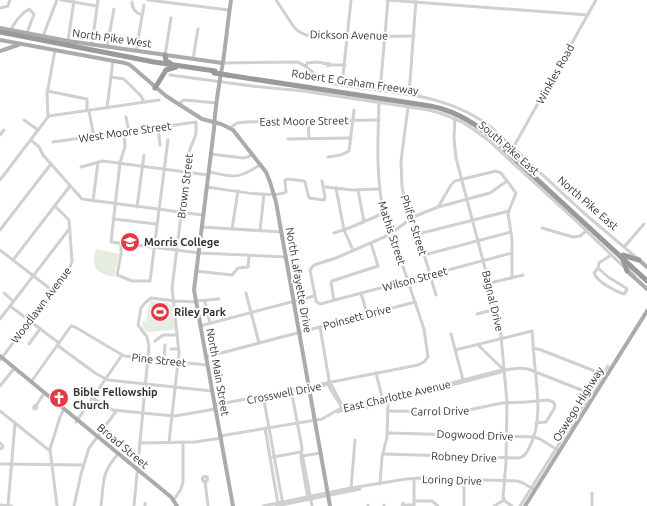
<svg xmlns="http://www.w3.org/2000/svg" width="647" height="506" font-family="Ubuntu,sans-serif">
<style>
.green{fill:#e6ecdf}
.lines{fill:none;stroke-linecap:round;stroke-linejoin:round}
.minor{stroke:#d0d0d0;stroke-width:3}
.major{stroke:#ababab;stroke-width:4}
.highway{stroke:#9a9a9a;stroke-width:5}
.highway-bridge{stroke:#9a9a9a;stroke-width:5}
.labels{text-anchor:middle;stroke-width:4;stroke-linejoin:round;paint-order:stroke}
.street-label{font-size:11px;fill:#333;stroke:#fff}
.poi-label{font-size:11px;font-weight:bold;fill:#333;stroke:#fff;text-anchor:start}
</style>
<rect width="100%" height="100%" fill="#fff"/>
<g class="green">
<path d="M 96,249 L 119,254 L 114,277 C 95,273 91,267 96,249 Z"/>
<path d="M 150,301 C 159,302 167,300 172,307 L 175,330 L 148,332 L 145,331 L 142,325 L 143,321 L 146,321 Z"/>
</g>
<g class="lines">
<g class="minor">
<path d="M 61,0 L 97,6"/>
<path d="M 148,0 L 229,10"/>
<path d="M 276,0 L 294,27 L 298,31 L 306,35 L 341,37 L 414,36"/>
<path d="M 387,0 L 588,15"/>
<path d="M 132,2 C 132,9 135,13 142,15"/>
<path d="M 0,8 L 8,6 L 10,0"/>
<path d="M 11,30 C 14,22 22,13 29,9 L 34,14 L 27,33"/>
<path d="M 43,36 L 57,0"/>
<path d="M 68,41 L 74,0"/>
<path d="M 92,44 L 98,0"/>
<path d="M 107,47 L 114,9"/>
<path d="M 136,51 L 144,5"/>
<path d="M 165,55 L 171,18"/>
<path d="M 193,59 L 198,29"/>
<path d="M 222,63 L 297,62 C 310,66 316,79 330,83 C 386,94 446,90 493,129 L 585,214 L 637,258"/>
<path d="M 330,65 L 328,66 L 327,64 L 329,63 L 330,65 L 345,65"/>
<path d="M 306,66 L 307,63 L 318,62 L 327,64"/>
<path d="M 170,75 L 252,86 L 303,91 L 429,110 L 443,114 L 462,122 L 473,129 L 488,140 L 575,220 L 625,268"/>
<path d="M 111,77 L 124,79 L 141,96 L 144,102"/>
<path d="M 342,85 L 351,0"/>
<path d="M 47,91 L 87,99 L 87,111"/>
<path d="M 380,91 L 388,0"/>
<path d="M 409,95 L 416,0"/>
<path d="M 179,105 L 182,101 L 185,100 L 216,103"/>
<path d="M 408,107 L 401,161 L 402,187 L 407,209 L 418,234 L 436,295"/>
<path d="M 107,108 L 113,61"/>
<path d="M 89,111 L 94,137"/>
<path d="M 49,116 L 159,100"/>
<path d="M 126,117 L 129,132"/>
<path d="M 455,118 L 454,138 L 456,158 L 500,325 L 507,402 L 506,462 L 503,497 L 505,501 L 512,506"/>
<path d="M 24,120 L 38,130"/>
<path d="M 308,120 L 309,138"/>
<path d="M 158,127 L 160,145"/>
<path d="M 230,128 L 237,123 L 245,122 L 379,120"/>
<path d="M 124,133 L 125,146 L 120,163 L 111,242 L 200,253 L 286,257"/>
<path d="M 0,135 L 4,130"/>
<path d="M 288,139 L 351,138"/>
<path d="M 31,140 L 39,147 L 43,155 L 82,199 L 203,215"/>
<path d="M 53,142 L 196,122 L 196,134 L 189,152 L 172,288 L 179,353 L 169,442"/>
<path d="M 513,148 L 596,0"/>
<path d="M 211,154 L 243,158 L 248,157 L 252,154"/>
<path d="M 328,157 L 341,155 L 349,151 L 354,110"/>
<path d="M 81,167 L 103,161 L 208,175"/>
<path d="M 209,172 C 234,177 238,180 261,164"/>
<path d="M 0,180 L 48,117 L 47,94 L 55,50"/>
<path d="M 207,187 C 223,189 273,199 286,192 L 285,180 L 288,179 L 304,181 L 305,182 L 309,198 L 324,200 L 325,197 L 322,181"/>
<path d="M 326,187 L 352,190 L 379,189"/>
<path d="M 336,188 L 344,230 L 353,250"/>
<path d="M 358,190 L 364,222"/>
<path d="M 93,201 L 98,162"/>
<path d="M 137,207 L 144,155"/>
<path d="M 438,207 L 490,193 L 507,181"/>
<path d="M 113,219 L 157,224"/>
<path d="M 202,227 L 282,232"/>
<path d="M 542,228 L 573,237 L 580,236 L 586,231"/>
<path d="M 232,229 L 238,191"/>
<path d="M 0,230 L 51,164"/>
<path d="M 260,231 L 264,194"/>
<path d="M 334,233 L 349,228 L 384,213"/>
<path d="M 418,234 L 509,211"/>
<path d="M 121,244 L 121,254 L 117,275 L 132,281 L 150,281 L 168,140"/>
<path d="M 624,247 L 644,224"/>
<path d="M 0,250 L 53,291"/>
<path d="M 424,255 L 511,232"/>
<path d="M 13,260 L 70,186"/>
<path d="M 627,267 L 635,277"/>
<path d="M 598,268 L 608,277 L 626,288 L 627,290 L 624,294 C 615,291 597,282 594,273 Z"/>
<path d="M 598,268 L 599,263 L 611,255"/>
<path d="M 196,271 L 232,275 L 238,268 L 248,267 L 249,256"/>
<path d="M 512,278 L 512,240 L 508,213 L 516,193 L 501,173 L 496,171 L 455,181 L 451,185 L 438,207 L 413,217 L 389,235 L 336,258 L 314,265 L 310,270 L 316,301 L 320,304 L 512,253"/>
<path d="M 490,283 L 523,275"/>
<path d="M 4,293 L 13,301"/>
<path d="M 246,293 L 259,343"/>
<path d="M 361,293 L 367,314"/>
<path d="M 334,300 L 331,283 L 332,281 L 378,266 L 371,243"/>
<path d="M 196,301 L 219,299"/>
<path d="M 205,302 L 210,323"/>
<path d="M 10,306 L 59,343"/>
<path d="M 477,314 L 496,309"/>
<path d="M 0,319 L 70,228"/>
<path d="M 200,326 L 314,296"/>
<path d="M 320,327 L 329,380 L 329,387 L 343,409"/>
<path d="M 451,334 L 463,380"/>
<path d="M 155,341 L 163,335 L 177,335"/>
<path d="M 29,344 L 40,329"/>
<path d="M 478,344 L 481,348 L 503,369"/>
<path d="M 57,345 L 95,373 L 108,380 L 212,391"/>
<path d="M 533,348 L 541,350 L 605,375"/>
<path d="M 171,349 L 179,349"/>
<path d="M 206,357 L 415,302"/>
<path d="M 0,360 L 67,272 L 70,267 L 72,261 L 69,220 L 55,206"/>
<path d="M 164,360 L 165,345"/>
<path d="M 376,373 L 383,401"/>
<path d="M 31,382 L 71,326 L 75,327 L 124,356 L 207,365"/>
<path d="M 328,383 L 332,386 L 341,403"/>
<path d="M 0,386 L 13,370"/>
<path d="M 291,389 L 302,448 L 301,458 L 308,499"/>
<path d="M 294,391 L 325,385 L 328,383"/>
<path d="M 263,395 L 283,505"/>
<path d="M 92,398 L 113,410 L 163,415 L 175,416 L 215,409"/>
<path d="M 215,405 L 418,365 L 424,362 L 428,357 L 424,329 L 382,204 C 376,170 378,137 379,103"/>
<path d="M 34,406 L 36,406 L 37,408 L 34,409 Z"/>
<path d="M 36,406 L 43,395"/>
<path d="M 0,411 L 50,451"/>
<path d="M 388,411 L 459,412 L 502,403 L 526,402 L 548,400 L 553,402 L 555,405 L 554,409 L 546,422 L 536,423"/>
<path d="M 338,412 L 343,410 L 356,410 L 501,372"/>
<path d="M 76,422 L 122,355"/>
<path d="M 265,428 L 278,504"/>
<path d="M 388,433 L 534,437 L 540,439 L 559,451"/>
<path d="M 220,436 L 322,419 L 343,407 L 354,408 L 498,371 L 519,368 L 528,369 L 594,395"/>
<path d="M 0,443 L 3,446 L 2,448 L 0,449"/>
<path d="M 140,443 L 195,442 L 222,438"/>
<path d="M 383,454 L 518,458 C 524,458 526,453 529,448 C 544,421 536,385 534,356 C 533,348 533,339 532,331 L 455,350"/>
<path d="M 302,456 L 303,458 L 312,506"/>
<path d="M 302,456 L 321,453"/>
<path d="M 273,457 L 301,452"/>
<path d="M 0,464 L 83,465"/>
<circle cx="205" cy="479" r="2.5"/>
<path d="M 205,481 L 208,506"/>
<path d="M 380,484 L 382,457 L 387,437 L 388,402"/>
<path d="M 351,489 L 355,440"/>
<path d="M 173,501 L 181,489 L 183,482 L 183,442"/>
<path d="M 414,501 L 432,501 L 438,506"/>
<path d="M 0,505 L 12,506"/>
<path d="M 405,505 L 414,505"/>
<path d="M 8,506 L 15,423"/>
<path d="M 57,506 L 50,449 L 60,417 L 64,409"/>
<path d="M 74,506 L 81,474 L 89,448 L 117,410"/>
<path d="M 101,506 C 104,482 101,473 118,454"/>
<path d="M 134,506 L 149,346 L 147,337 L 138,325 L 141,308 L 146,302 L 151,298 L 174,301 L 196,302"/>
<path d="M 145,506 L 145,503"/>
<path d="M 263,506 L 351,488 L 406,479 L 421,478 L 517,481 L 523,483 L 535,490"/>
<path d="M 276,506 L 360,489"/>
<path d="M 368,506 L 368,505"/>
<path d="M 384,506 L 384,505"/>
<path d="M 402,506 L 403,503 L 405,506"/>
<path d="M 414,506 L 414,479"/>
<path d="M 464,506 L 464,480"/>
<path d="M 494,506 L 504,500"/>
<path d="M 520,506 L 608,366"/>
<path d="M 592,506 L 592,493"/>
</g>
<g class="major">
<path d="M 231,0 C 228,20 226,41 223,62 C 219,85 215,105 214,129 L 194,290 L 233,506"/>
<path d="M 0,28 L 68,41 L 222,63"/>
<path d="M 0,40 L 125,63 L 130,65 L 166,96 L 202,119 L 221,124 L 233,130 L 266,172 L 270,182 L 276,202 L 330,506"/>
<path d="M 0,51 L 18,45"/>
<path d="M 639,260 L 647,267"/>
<path d="M 627,271 L 647,289"/>
<path d="M 0,356 L 171,497 L 177,506"/>
<path d="M 525,506 L 647,311"/>
</g>
<g class="highway">
<path d="M 0,32 L 154,62 L 215,71"/>
<path d="M 165,55 L 166,61 L 170,63"/>
<path d="M 227,75 L 430,106 C 453,110 472,121 490,136 L 647,281"/>
<path d="M 155,88 L 166,70 L 176,67"/>
<path d="M 623,255 L 639,260"/>
<path d="M 623,260 L 627,271"/>
</g>
<path class="highway-bridge" d="M 214,73 L 227,75"/>
</g>
<defs>
<g id="university-disc" transform="scale(1)"><circle r="9.5" fill="#e63946" stroke="#fff"/><path d="M0-5L7-2L0 1L-7-2ZM-4 1L0 2.5L4 1V4Q0 6-4 4Z" fill="#fff"/></g>
<g id="stadium-disc" transform="scale(1)"><circle r="9.5" fill="#e63946" stroke="#fff"/><path d="M0-5a6.5 5 0 1 0 0 10a6.5 5 0 1 0 0-10ZM-3.5-1.8h7v3.6h-7Z" fill="#fff"/></g>
<g id="church-disc" transform="scale(1)"><circle r="9.5" fill="#e63946" stroke="#fff"/><path d="M-1.2-6h2.4v3.5h3.3v2.4h-3.3V6h-2.4V-.1h-3.3v-2.4h3.3Z" fill="#fff"/></g>
</defs>
<g fill-rule="evenodd">
<use href="#university-disc" x="130" y="242"/>
<use href="#stadium-disc" x="160" y="312"/>
<use href="#church-disc" x="59" y="398"/>
</g>
<g class="labels">
<g class="street-label">
<text transform="translate(349 35) rotate(1)" y="4">Dickson Avenue</text>
<text transform="translate(112 38) rotate(8)" y="4">North Pike West</text>
<text transform="translate(555 74) rotate(-61)" y="4">Winkles Road</text>
<text transform="translate(355 82) rotate(8)" y="4">Robert E Graham Freeway</text>
<text transform="translate(304 121) rotate(-1)" y="4">East Moore Street</text>
<text transform="translate(125 132) rotate(-8)" y="4">West Moore Street</text>
<text transform="translate(509 148) rotate(41)" y="4">South Pike East</text>
<text transform="translate(185 186) rotate(-83)" y="4">Brown Street</text>
<text transform="translate(588 203) rotate(41)" y="4">North Pike East</text>
<text transform="translate(414 225) rotate(72)" y="4">Phifer Street</text>
<text transform="translate(392 233) rotate(72)" y="4">Mathis Street</text>
<text transform="translate(415 279) rotate(-15)" y="4">Wilson Street</text>
<text transform="translate(299 280) rotate(80)" y="4">North Lafayette Drive</text>
<text transform="translate(493 301) rotate(77)" y="4">Bagnal Drive</text>
<text transform="translate(41 305) rotate(-53)" y="4">Woodlawn Avenue</text>
<text transform="translate(357 317) rotate(-15)" y="4">Poinsett Drive</text>
<text transform="translate(159 360) rotate(6)" y="4">Pine Street</text>
<text transform="translate(218 372) rotate(80)" y="4">North Main Street</text>
<text transform="translate(284 393) rotate(-11)" y="4">Crosswell Drive</text>
<text transform="translate(397 396) rotate(-13)" y="4">East Charlotte Avenue</text>
<text transform="translate(578 404) rotate(-58)" y="4">Oswego Highway</text>
<text transform="translate(440 411) rotate(-1)" y="4">Carrol Drive</text>
<text transform="translate(475 435) rotate(2)" y="4">Dogwood Drive</text>
<text transform="translate(123 446) rotate(40)" y="4">Broad Street</text>
<text transform="translate(464 457) rotate(2)" y="4">Robney Drive</text>
<text transform="translate(452 480) rotate(2)" y="4">Loring Drive</text>
</g>
<g class="poi-label">
<text x="144" y="246">Morris College</text>
<text x="174" y="316">Riley Park</text>
<text x="73" y="396">Bible Fellowship<tspan x="73" dy="13">Church</tspan></text>
</g>
</g>
</svg>
